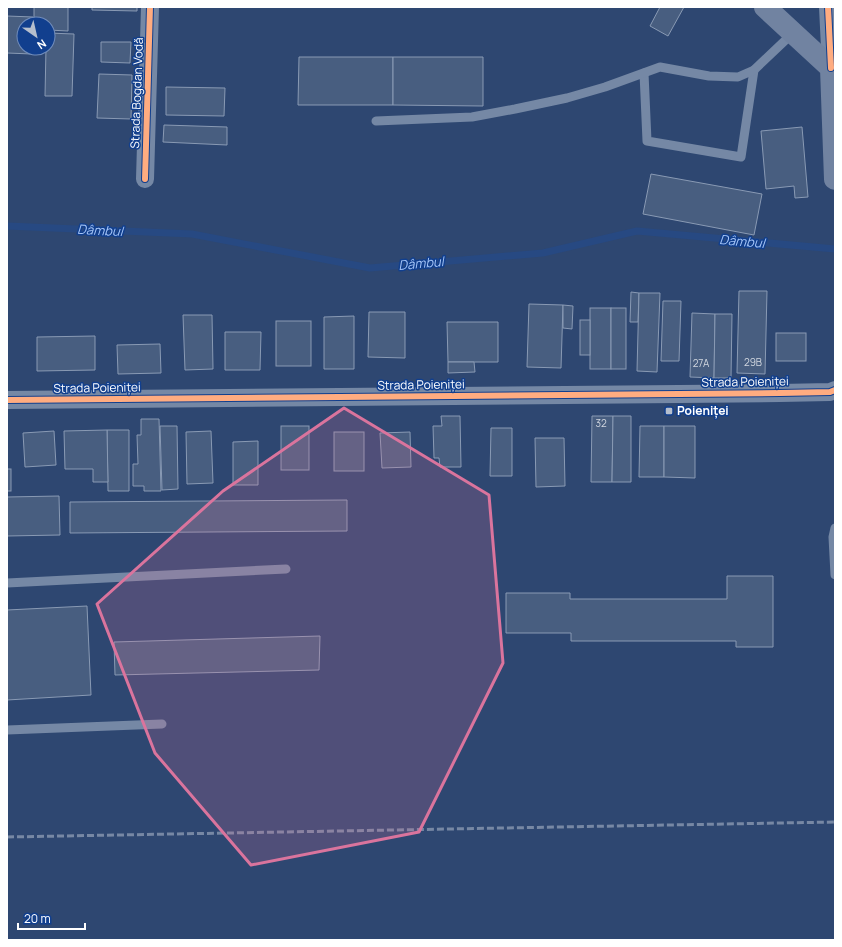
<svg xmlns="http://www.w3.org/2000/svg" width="842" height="947" font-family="Manrope,sans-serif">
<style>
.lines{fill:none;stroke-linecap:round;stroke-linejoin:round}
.stream{stroke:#274982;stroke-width:7}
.building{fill:#485e80;stroke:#899ab4}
.lane{stroke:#7588a5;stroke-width:9}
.street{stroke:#7588a5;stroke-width:18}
.secondary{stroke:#7183a1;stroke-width:22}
.rail{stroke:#7788a4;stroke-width:3;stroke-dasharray:7 3;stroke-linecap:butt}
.cycleway-casing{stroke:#113f8e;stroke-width:8}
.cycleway{stroke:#ffac80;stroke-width:6}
.marked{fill:#da749d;fill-opacity:0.2;stroke:#da749d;stroke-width:3;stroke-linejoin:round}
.poi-dot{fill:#b6bfcd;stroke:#113f8e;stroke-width:1.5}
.labels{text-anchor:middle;stroke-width:3;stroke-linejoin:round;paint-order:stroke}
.number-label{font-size:10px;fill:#d1d7df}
.street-label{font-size:12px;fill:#fff;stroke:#113f8e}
.poi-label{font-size:12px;font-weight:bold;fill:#fff;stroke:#113f8e;text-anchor:start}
.water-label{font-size:13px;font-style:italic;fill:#a6c6f9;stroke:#113f8e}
</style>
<rect width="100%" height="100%" fill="#2e4771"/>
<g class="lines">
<path class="stream" d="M 7,226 L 192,234 L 370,268 L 543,253 L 637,231 L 835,249"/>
</g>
<g class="building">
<path d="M 34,7 L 68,7 L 68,31 L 48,30 L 48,24 L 34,24 Z"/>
<path d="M 92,7 L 137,7 L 137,11 L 92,10 Z"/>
<path d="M 660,7 L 684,7 L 668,36 L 650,26 Z"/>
<path d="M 7,16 L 33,17 L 33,24 L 24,24 L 24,48 L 32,48 L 32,54 L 7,53 Z"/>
<path d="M 48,33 L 74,34 L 72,96 L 45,96 L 46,48 L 48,48 Z"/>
<path d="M 101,42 L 131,42 L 130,63 L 101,62 Z"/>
<path d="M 299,57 L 393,57 L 393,105 L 298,105 Z"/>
<path d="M 393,57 L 483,57 L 483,106 L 393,105 Z"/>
<path d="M 99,74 L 132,75 L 131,119 L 97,118 Z"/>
<path d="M 166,87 L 225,88 L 224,116 L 166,115 Z"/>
<path d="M 164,125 L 227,127 L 227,145 L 163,142 Z"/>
<path d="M 802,127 L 808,197 L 795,198 L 794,186 L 766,189 L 761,131 Z"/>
<path d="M 651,174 L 762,194 L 754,235 L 643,214 Z"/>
<path d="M 739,291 L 767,291 L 765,374 L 737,373 Z"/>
<path d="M 631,292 L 639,293 L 638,322 L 630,322 Z"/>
<path d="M 639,293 L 660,293 L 657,372 L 637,371 Z"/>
<path d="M 663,301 L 681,301 L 679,361 L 661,361 Z"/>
<path d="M 529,304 L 563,305 L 561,368 L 527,367 Z"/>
<path d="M 563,305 L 573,306 L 572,329 L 563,328 Z"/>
<rect x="590" y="308" width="21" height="61"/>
<rect x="611" y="308" width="15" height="61"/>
<path d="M 369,312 L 405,312 L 405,358 L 368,357 Z"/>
<path d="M 692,313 L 715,314 L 714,378 L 690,377 Z"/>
<path d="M 715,314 L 732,314 L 731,378 L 714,378 Z"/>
<path d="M 183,315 L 212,315 L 213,369 L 185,370 Z"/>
<path d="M 354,316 L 354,369 L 324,369 L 324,317 Z"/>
<rect x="580" y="320" width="10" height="35"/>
<rect x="276" y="321" width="35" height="45"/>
<path d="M 447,322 L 498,322 L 498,362 L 448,362 Z"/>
<path d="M 225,332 L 261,332 L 260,370 L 225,370 Z"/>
<rect x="776" y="333" width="30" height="28"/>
<path d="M 95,336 L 95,370 L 37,371 L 37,337 Z"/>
<path d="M 160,344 L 161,373 L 118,374 L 117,345 Z"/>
<path d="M 448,362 L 474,362 L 475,372 L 448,373 Z"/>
<path d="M 441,416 L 460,416 L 461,467 L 440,467 L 439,458 L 434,458 L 433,426 L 442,426 Z"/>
<path d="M 592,416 L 613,416 L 612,482 L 591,482 Z"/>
<path d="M 613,416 L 631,416 L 631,482 L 612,482 Z"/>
<path d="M 141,419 L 159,419 L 161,491 L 144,491 L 144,486 L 133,486 L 133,464 L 138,464 L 137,435 L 141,435 Z"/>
<path d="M 160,426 L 177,426 L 178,489 L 162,490 Z"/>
<rect x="281" y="426" width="28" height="44"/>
<path d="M 640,426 L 664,426 L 664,477 L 639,477 Z"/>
<path d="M 664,426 L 695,426 L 695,478 L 664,477 Z"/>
<path d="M 491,428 L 512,428 L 512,476 L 490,476 Z"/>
<path d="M 107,430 L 129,430 L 129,491 L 108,491 Z"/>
<path d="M 107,430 L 108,482 L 93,482 L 93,469 L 65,469 L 64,431 Z"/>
<path d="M 54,431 L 56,465 L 25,467 L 23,433 Z"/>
<path d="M 211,431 L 213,483 L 187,484 L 186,432 Z"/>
<rect x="334" y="432" width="30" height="39"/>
<path d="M 410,432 L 411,467 L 382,468 L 380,433 Z"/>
<path d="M 535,438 L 564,438 L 565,486 L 536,487 Z"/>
<path d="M 258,441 L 258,485 L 233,485 L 233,442 Z"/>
<rect x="7" y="469" width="4" height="22"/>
<path d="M 59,496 L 60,535 L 7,536 L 7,497 Z"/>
<path d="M 347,500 L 347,531 L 70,533 L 70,502 Z"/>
<path d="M 727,576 L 773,576 L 773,647 L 736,647 L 736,641 L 571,641 L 571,633 L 506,633 L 506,593 L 570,593 L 570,599 L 727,599 Z"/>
<path d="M 87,606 L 91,695 L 7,700 L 7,610 Z"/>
<path d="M 320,636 L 319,670 L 115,675 L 114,642 Z"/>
</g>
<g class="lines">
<g class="lane">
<path d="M 644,73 L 647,141 L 741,157 L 754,70"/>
<path d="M 376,121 L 472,117 L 515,109 L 567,98 L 605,87 L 660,67 L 709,76 L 738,77 L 754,70 L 793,33"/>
<path d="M 835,528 L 833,537 L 835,575"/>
<path d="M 7,583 L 286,569"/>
<path d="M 7,730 L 162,724"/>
</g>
<g class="street">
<path d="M 828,7 L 831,68"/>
<path d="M 145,179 L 150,7"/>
<path d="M 7,400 L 780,393 L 830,392 L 835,390"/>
</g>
<path class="secondary" d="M 765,7 L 831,68 L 835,179"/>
<path class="rail" d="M 7,837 L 835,822"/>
<g class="cycleway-casing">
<g id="cycleway">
<path d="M 828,7 L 831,68"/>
<path d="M 145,179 L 150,7"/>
<path d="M 7,400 L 780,393 L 830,392 L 835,390"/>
</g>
</g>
<use href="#cycleway" class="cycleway"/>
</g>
<path class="marked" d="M 344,408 L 489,495 L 503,663 L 419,832 L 251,865 L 155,753 L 97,604 L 223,491 Z"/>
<rect class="poi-dot" x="665" y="407" width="8" height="8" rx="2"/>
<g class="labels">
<g class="number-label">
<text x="753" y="366">29B</text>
<text x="701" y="367">27A</text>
<text x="601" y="427">32</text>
</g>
<g class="street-label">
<text transform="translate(137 93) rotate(-88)" y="4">Strada Bogdan Vodă</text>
<text transform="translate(745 382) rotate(-1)" y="4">Strada Poieniței</text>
<text transform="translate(421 385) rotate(-1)" y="4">Strada Poieniței</text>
<text transform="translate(97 388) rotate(-1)" y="4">Strada Poieniței</text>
</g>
<g class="poi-label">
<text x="677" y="415">Poieniței</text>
</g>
<g class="water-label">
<text transform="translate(100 230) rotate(3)" y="5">Dâmbul</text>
<text transform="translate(742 241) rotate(5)" y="5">Dâmbul</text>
<text transform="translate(421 263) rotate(-5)" y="5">Dâmbul</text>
</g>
</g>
<rect width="842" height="947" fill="none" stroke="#ffffff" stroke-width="16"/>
<g transform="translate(36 36) rotate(146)"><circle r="19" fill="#113f8e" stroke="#708cbb"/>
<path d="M0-3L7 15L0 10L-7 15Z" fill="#b6bfcd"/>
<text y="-6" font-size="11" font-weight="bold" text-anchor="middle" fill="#ffffff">N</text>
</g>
<path d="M18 923v6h67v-6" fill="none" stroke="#ffffff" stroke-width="2"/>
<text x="24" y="923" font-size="12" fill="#ffffff" stroke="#113f8e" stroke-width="3" paint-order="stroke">20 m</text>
</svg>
